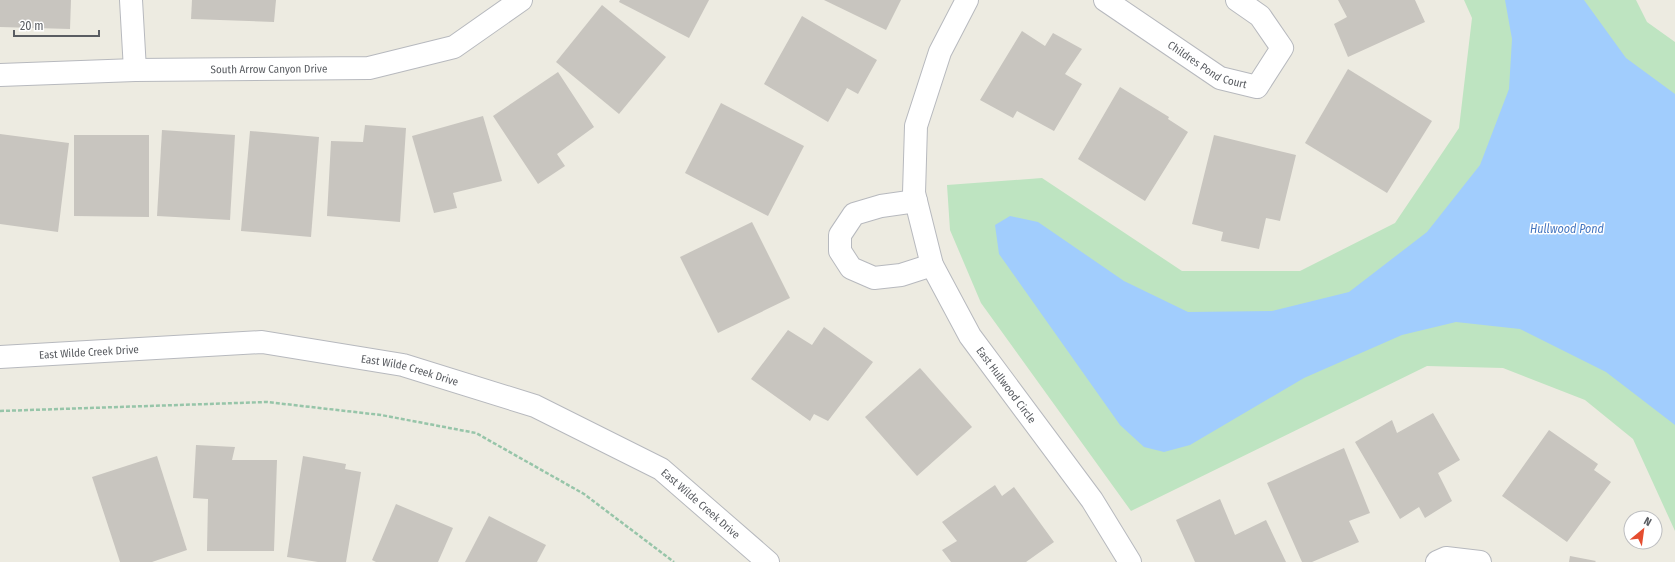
<svg xmlns="http://www.w3.org/2000/svg" width="1675" height="562" font-family="'Fira Sans Condensed',sans-serif">
<style>
.green{fill:#bee4c1}
.water{fill:#a1cdfd}
.building{fill:#c8c5bf}
.lines{fill:none;stroke-linecap:round;stroke-linejoin:round}
.minor-casing{stroke:#b7b9be;stroke-width:24}
.path{stroke:#97c5a9;stroke-width:2.5;stroke-dasharray:4 2;stroke-linecap:butt}
.minor{stroke:#fff;stroke-width:22}
.labels{text-anchor:middle;stroke-width:3;stroke-linejoin:round;paint-order:stroke}
.street-label{font-size:11px;fill:#5a5d62;stroke:#fff}
.water-label{font-size:12px;font-style:italic;fill:#4476c0;stroke:#fff}
</style>
<rect width="100%" height="100%" fill="#edebe1"/>
<path class="green" d="M 1464,0 L 1636,0 L 1647,22 L 1675,42 L 1675,531 L 1633,439 L 1585,400 L 1503,368 L 1427,366 L 1131,511 L 981,303 L 950,230 L 947,185 L 1042,178 L 1182,271 L 1300,271 L 1395,223 L 1459,128 L 1472,18 Z"/>
<path class="water" d="M 1505,0 L 1584,0 L 1626,58 L 1675,94 L 1675,425 L 1606,372 L 1520,329 L 1456,322 L 1402,335 L 1304,378 L 1190,445 L 1164,452 L 1144,447 L 1120,425 L 999,254 L 995,225 L 1010,216 L 1038,222 L 1124,281 L 1188,312 L 1272,311 L 1349,292 L 1427,232 L 1480,165 L 1509,89 L 1512,39 Z"/>
<g class="building">
<path d="M 0,0 L 71,0 L 70,29 L 0,27 Z"/>
<path d="M 192,0 L 276,0 L 274,22 L 191,19 Z"/>
<path d="M 620,0 L 709,0 L 689,38 L 619,2 Z"/>
<path d="M 824,0 L 901,0 L 886,30 Z"/>
<path d="M 1338,0 L 1415,0 L 1425,22 L 1348,57 L 1334,24 L 1347,17 Z"/>
<path d="M 602,5 L 666,57 L 619,114 L 556,62 Z"/>
<path d="M 802,16 L 877,60 L 858,94 L 847,88 L 828,122 L 764,84 Z"/>
<path d="M 1022,31 L 1045,46 L 1053,33 L 1082,49 L 1065,74 L 1082,84 L 1054,131 L 1017,111 L 1013,118 L 980,100 Z"/>
<path d="M 1348,69 L 1432,121 L 1387,193 L 1305,143 Z"/>
<path d="M 558,72 L 594,127 L 557,154 L 565,166 L 538,184 L 493,116 Z"/>
<path d="M 1120,87 L 1169,117 L 1168,119 L 1188,132 L 1145,201 L 1078,159 Z"/>
<path d="M 721,103 L 804,146 L 768,216 L 685,173 Z"/>
<path d="M 483,116 L 502,181 L 453,193 L 457,208 L 434,213 L 412,136 Z"/>
<path d="M 365,125 L 406,128 L 400,222 L 327,216 L 331,141 L 363,142 Z"/>
<path d="M 162,130 L 235,135 L 230,220 L 157,216 Z"/>
<path d="M 250,131 L 319,137 L 311,237 L 241,231 Z"/>
<path d="M 0,134 L 69,143 L 58,232 L 0,224 Z"/>
<path d="M 74,135 L 149,135 L 149,217 L 74,216 Z"/>
<path d="M 1214,135 L 1296,155 L 1280,221 L 1266,218 L 1259,249 L 1221,241 L 1223,232 L 1192,224 Z"/>
<path d="M 752,222 L 790,298 L 718,333 L 680,257 Z"/>
<path d="M 824,327 L 873,362 L 828,421 L 814,414 L 810,421 L 751,379 L 788,330 L 812,345 Z"/>
<path d="M 920,368 L 972,427 L 917,476 L 865,417 Z"/>
<path d="M 1433,413 L 1460,460 L 1438,473 L 1452,501 L 1425,518 L 1419,507 L 1400,519 L 1355,442 L 1392,420 L 1397,433 Z"/>
<path d="M 1549,430 L 1598,464 L 1594,470 L 1611,482 L 1567,542 L 1502,496 Z"/>
<path d="M 196,445 L 235,447 L 232,460 L 277,460 L 274,551 L 207,551 L 208,499 L 193,498 Z"/>
<path d="M 1344,448 L 1370,513 L 1349,521 L 1359,542 L 1312,562 L 1302,562 L 1267,483 Z"/>
<path d="M 157,456 L 187,550 L 152,562 L 120,562 L 92,477 Z"/>
<path d="M 303,456 L 346,464 L 345,469 L 361,472 L 346,562 L 318,562 L 287,557 Z"/>
<path d="M 995,485 L 1002,496 L 1014,487 L 1054,542 L 1026,562 L 951,562 L 942,550 L 957,541 L 942,522 Z"/>
<path d="M 1220,499 L 1235,535 L 1266,520 L 1286,562 L 1195,562 L 1176,520 Z"/>
<path d="M 396,504 L 453,528 L 438,562 L 376,562 L 372,560 Z"/>
<path d="M 489,516 L 546,545 L 537,562 L 465,562 Z"/>
<path d="M 1570,556 L 1596,561 L 1595,562 L 1569,562 Z"/>
</g>
<g class="lines">
<g class="minor-casing">
<g id="minor">
<path d="M 131,0 L 135,70"/>
<path id="s1" d="M 967,0 L 940,52 L 916,126 L 914,193 L 932,265 L 970,336 L 1092,500 L 1130,562"/>
<path id="s2" d="M 1105,0 L 1220,78 L 1257,87 L 1282,48 L 1260,16 L 1237,0"/>
<path id="s3" d="M 0,75 L 135,70 L 369,68 L 454,47 L 521,0"/>
<path d="M 916,201 L 881,206 L 854,214 L 840,235 L 840,251 L 851,268 L 874,278 L 901,275 L 932,265"/>
<path id="s4" d="M 0,357 L 262,342 L 403,365 L 535,406 L 661,469 L 768,562"/>
<path d="M 1437,562 L 1446,558 L 1480,562"/>
</g>
</g>
<path class="path" d="M 0,411 L 267,402 L 381,415 L 476,433 L 584,494 L 674,562"/>
<use href="#minor" class="minor"/>
</g>
<g class="labels">
<g class="street-label">
<text dy="4" stroke="none"><textPath href="#s2" startOffset="122">Childres Pond Court</textPath></text>
<text dy="4" stroke="none"><textPath href="#s3" startOffset="269">South Arrow Canyon Drive</textPath></text>
<text dy="4" stroke="none"><textPath href="#s4" startOffset="89">East Wilde Creek Drive</textPath></text>
<text dy="4" stroke="none"><textPath href="#s4" startOffset="413">East Wilde Creek Drive</textPath></text>
<text dy="4" stroke="none"><textPath href="#s1" startOffset="419">East Hullwood Circle</textPath></text>
<text dy="4" stroke="none"><textPath href="#s4" startOffset="737">East Wilde Creek Drive</textPath></text>
</g>
<g class="water-label">
<text x="1567" y="233">Hullwood Pond</text>
</g>
</g>
<g transform="translate(1643 530) rotate(29)"><circle r="19" fill="#ffffff" stroke="#bdbec0"/>
<path d="M0-3L7 15L0 10L-7 15Z" fill="#e54d2f"/>
<text y="-6" font-size="11" font-weight="bold" text-anchor="middle" fill="#5a5d62">N</text>
</g>
<path d="M14 30v6h85v-6" fill="none" stroke="#5a5d62" stroke-width="2"/>
<text x="20" y="30" font-size="12" fill="#5a5d62" stroke="#ffffff" stroke-width="3" paint-order="stroke">20 m</text>
</svg>
